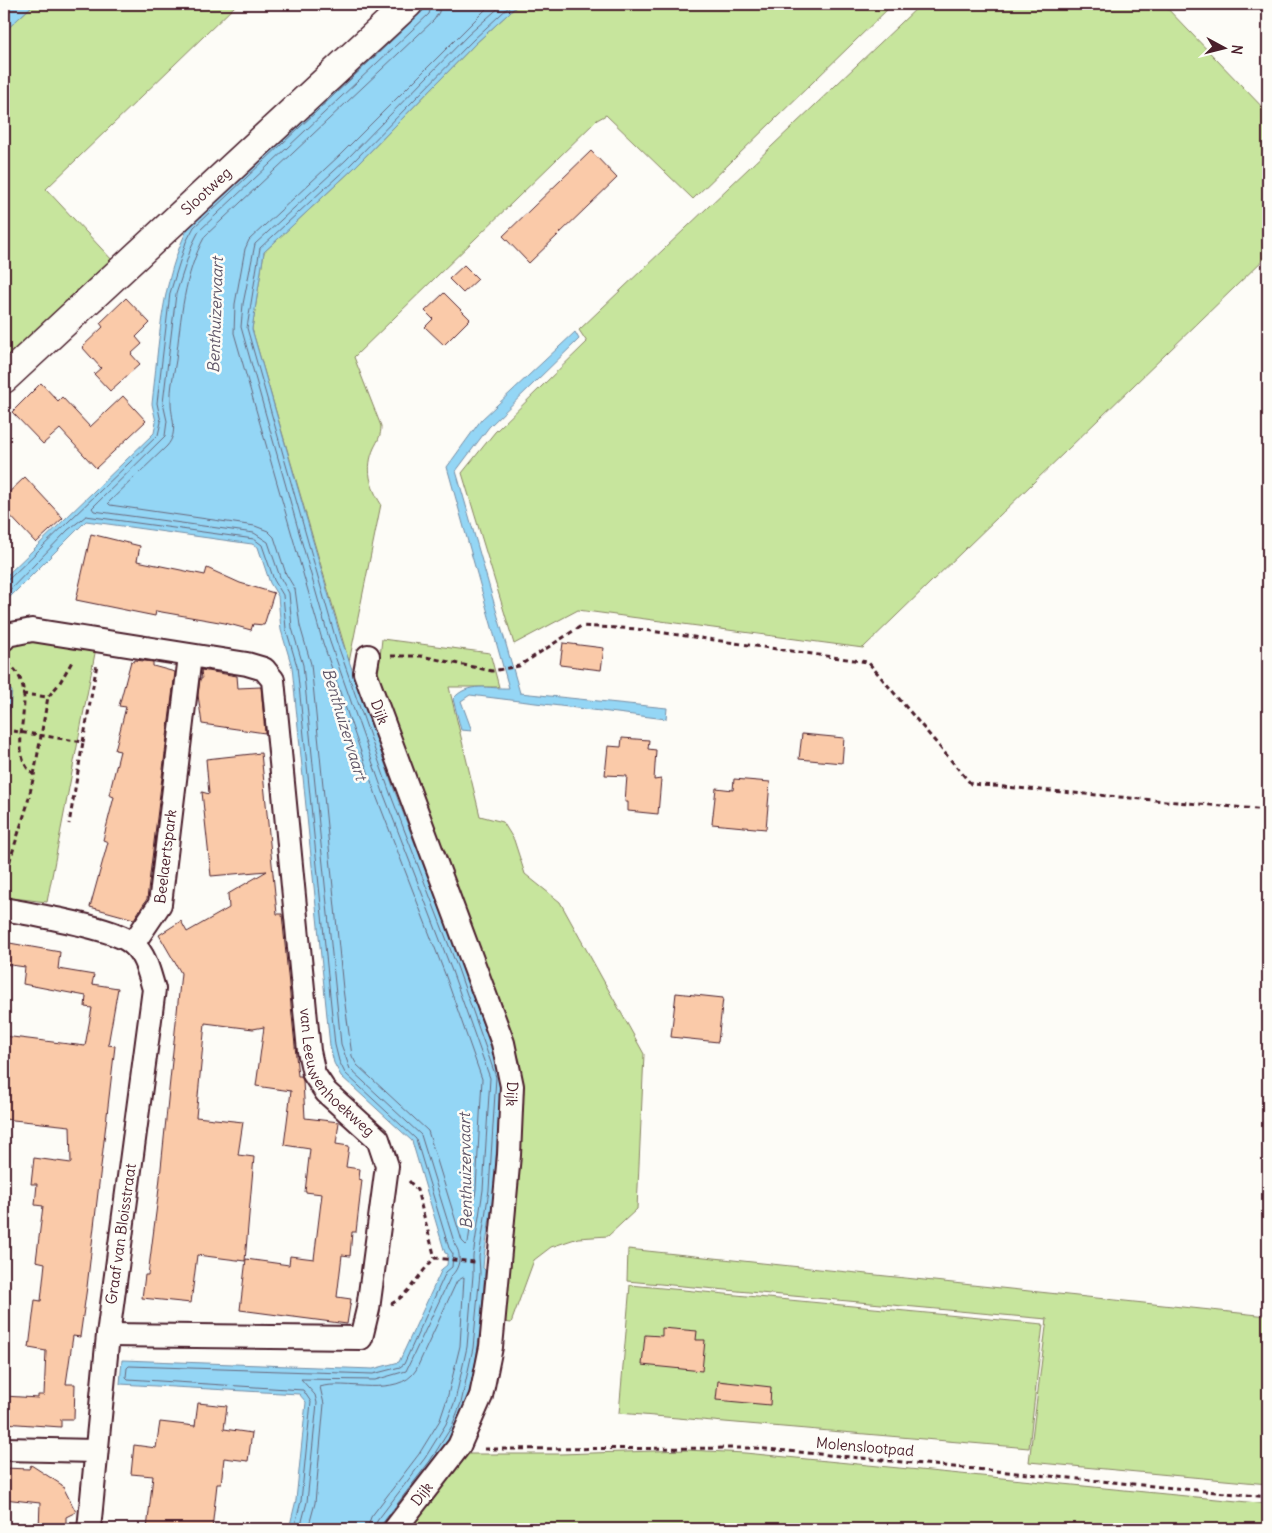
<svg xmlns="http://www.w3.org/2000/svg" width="1272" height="1533" font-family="Delius,sans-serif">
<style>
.green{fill:#c7e59d;stroke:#888264}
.water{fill:#94d6f5;stroke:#768da4}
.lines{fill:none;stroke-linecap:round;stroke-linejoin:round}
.shore{stroke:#68687c;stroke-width:1}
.building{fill:#facaa9;stroke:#4a1f2b}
.street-casing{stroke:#4a1f2b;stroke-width:26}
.secondary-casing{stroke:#4a1f2b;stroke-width:31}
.path{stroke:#4a1f2b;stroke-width:3;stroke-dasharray:5 4;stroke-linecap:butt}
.street{stroke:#fdfcf7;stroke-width:22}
.secondary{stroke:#fdfcf7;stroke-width:28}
.labels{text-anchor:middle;stroke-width:5;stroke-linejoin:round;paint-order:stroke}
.street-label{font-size:15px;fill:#4a1f2b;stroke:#fdfcf7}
.water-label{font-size:16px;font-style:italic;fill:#605668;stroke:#fdfcf7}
</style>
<rect width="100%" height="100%" fill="#fdfcf7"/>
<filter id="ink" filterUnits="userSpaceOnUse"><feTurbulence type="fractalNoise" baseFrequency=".02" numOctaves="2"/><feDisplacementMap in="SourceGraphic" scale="10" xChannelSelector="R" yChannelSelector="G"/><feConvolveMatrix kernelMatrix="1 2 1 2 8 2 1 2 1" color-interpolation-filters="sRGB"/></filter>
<g filter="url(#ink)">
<g class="green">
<path d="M 34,4 L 237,4 L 46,189 L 113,261 L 4,367 L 4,32 Z"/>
<path d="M 519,4 L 893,4 L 693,199 L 606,115 L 597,120 L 354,357 L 381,426 C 381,436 378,440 374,448 C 365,468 370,487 381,504 L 349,662 L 252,329 L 264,252 L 354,168 L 476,43 Z"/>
<path d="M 921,4 L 1163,4 L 1268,113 L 1268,255 L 863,648 L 578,610 L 514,644 L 462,473 L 495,432 L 587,342 L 579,330 Z"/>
<path d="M 382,639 L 490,653 L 499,687 L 449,687 L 480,816 L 503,822 L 514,840 L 525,874 L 560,902 L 644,1054 L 637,1209 L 608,1236 L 578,1238 L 551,1247 L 534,1260 L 511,1323 L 504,1322 L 517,1198 L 522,1081 L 520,1061 L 377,684 Z"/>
<path d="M 18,640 L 96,648 L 47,902 L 4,897 L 4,651 Z"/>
<path d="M 628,1249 L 1268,1316 L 1268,1484 L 1029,1462 L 1047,1319 L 627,1281 Z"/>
<path d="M 630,1285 L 1043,1324 L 1029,1448 L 619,1413 Z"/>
<path d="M 687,1450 L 745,1453 L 1268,1504 L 1268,1529 L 409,1529 L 457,1464 L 462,1454 L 560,1454 Z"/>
</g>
<g class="water">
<path d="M 4,4 L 34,4 L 4,32 Z"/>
<path d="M 423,4 L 519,4 L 476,43 L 354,168 L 264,252 L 252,329 L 341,638 L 395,792 L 463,968 L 501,1076 L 494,1191 L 484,1257 L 483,1268 L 485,1270 C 481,1323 478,1378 457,1427 C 441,1464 409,1497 385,1529 L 289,1529 L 296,1500 L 306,1402 L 299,1394 L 120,1384 L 122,1360 L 373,1369 L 399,1362 L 442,1269 L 447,1265 L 448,1254 L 445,1253 L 412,1141 L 341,1076 L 334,1063 L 330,1046 L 292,667 L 281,630 L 278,596 L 270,583 L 258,547 L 252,544 L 86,521 L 4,603 L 4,578 L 154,433 L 156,422 L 152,404 C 159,343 161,279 190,224 Z"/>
<path d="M 575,332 L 579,339 L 489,427 L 456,471 L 520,693 L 667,708 L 666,719 L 470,695 L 461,701 L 472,731 L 461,730 L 453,699 C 468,681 489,689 509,688 L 447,467 L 481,420 Z"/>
<path d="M 4,684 L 12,691 L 4,752 Z"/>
</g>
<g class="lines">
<g class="shore">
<path d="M 440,4 L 439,12 L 434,20 L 205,236 C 184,274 181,318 176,360 C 174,373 170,388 171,402 C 171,418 179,432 167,446 L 108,503 L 110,505 L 255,526 L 268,531 L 274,537 L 286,574 L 295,589 L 300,626 L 311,664 L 343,989 L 352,1056 L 357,1065 L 428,1131 L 462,1241 L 466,1245 L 468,1243 L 476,1189 L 482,1079 L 445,974 L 377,798 L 323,643 L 234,333 L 235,304 L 245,249 L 249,240 L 340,155 L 491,4"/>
<path d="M 4,581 L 9,579 L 158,435 L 161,422 L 157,403 L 170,293 L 186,242 L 194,227 L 424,10 L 426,4"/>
<path d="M 4,596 L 68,530 L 86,516 L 254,539 L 262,545 L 274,580 L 283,595 L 286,629 L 297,666 L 335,1045 L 339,1061 L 345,1073 L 416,1139 L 449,1248 L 453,1254 L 452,1267 L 446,1272 L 404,1364 L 400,1367 L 373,1374 L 129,1366 L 127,1368 L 126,1377 L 128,1379 L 303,1390 L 311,1402 L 301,1501 L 294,1529"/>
<path d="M 300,1529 L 307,1502 L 317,1403 L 315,1395 L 301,1379 L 375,1380 L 406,1371 L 451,1276 C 460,1268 462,1254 455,1245 L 421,1135 L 350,1069 L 341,1044 L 303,665 L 292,628 L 289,593 L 280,577 L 268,542 L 254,533 L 94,511 L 92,508 L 165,436 L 167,421 L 163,403 L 176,294 L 192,245 L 199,231 L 429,14 L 432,4"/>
<path d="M 308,1529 L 315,1503 L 324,1404 L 320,1387 C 344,1379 398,1399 416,1370 L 457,1281 L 464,1277 L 460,1346 L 447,1399 L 440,1420 L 419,1454 L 371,1517 L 367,1529"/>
<path d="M 375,1529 L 377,1521 L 425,1458 L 446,1424 L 455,1401 L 467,1347 L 473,1275 L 473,1256 L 483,1190 L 490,1078 L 452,971 L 384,795 L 330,642 L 241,327 L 243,304 L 255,244 L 346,160 L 468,35 L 503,4"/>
<path d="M 381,1529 L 382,1524 L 430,1461 L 452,1426 L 461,1403 L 473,1348 L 480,1273 L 479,1257 L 489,1190 L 496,1077 L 458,969 L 390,793 L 336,640 L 247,328 L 260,248 L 350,165 L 473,40 L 512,4"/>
</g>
</g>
<g class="building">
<path d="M 591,151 L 617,178 L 529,263 L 503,236 Z"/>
<path d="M 464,265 L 478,279 L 463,293 L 449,279 Z"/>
<path d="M 444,293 L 470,319 L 444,345 L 425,327 L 433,319 L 425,311 Z"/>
<path d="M 126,298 L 150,323 L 136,337 L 142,344 L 131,354 L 140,364 L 110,391 L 94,374 L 101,368 L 82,347 L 103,327 L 100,323 Z"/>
<path d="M 41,383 L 58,401 L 62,397 L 90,427 L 123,396 L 146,421 L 96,468 L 60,429 L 43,444 L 12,412 Z"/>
<path d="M 25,477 L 63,518 L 36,543 L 4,509 L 4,497 Z"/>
<path d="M 91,534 L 140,546 L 137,561 L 205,575 L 207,568 L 240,583 L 274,593 L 264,625 L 253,624 L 251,630 L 225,623 L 156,611 L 155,616 L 76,600 Z"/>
<path d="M 563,643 L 604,648 L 601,670 L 560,665 Z"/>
<path d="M 135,660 L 153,662 L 153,666 L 175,672 L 147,899 L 134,919 L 90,907 L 108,842 L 103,840 L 114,797 L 109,795 L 120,751 L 115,750 L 126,707 L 119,706 L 131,661 L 134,662 Z"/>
<path d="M 201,670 L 237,676 L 238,688 L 261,687 L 265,733 L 202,724 L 198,695 L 200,679 L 202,679 Z"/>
<path d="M 802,734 L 844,738 L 842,763 L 799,759 Z"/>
<path d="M 622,738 L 649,740 L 648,749 L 656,750 L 654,780 L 661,779 L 658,814 L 628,811 L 628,802 L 625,802 L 627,776 L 605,775 L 608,746 L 621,747 Z"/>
<path d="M 261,753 L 277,914 L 282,914 L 298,1076 L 301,1076 L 303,1081 L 305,1118 L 339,1122 L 336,1144 L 349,1146 L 346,1167 L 360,1169 L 359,1179 L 362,1180 L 356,1232 L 352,1232 L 350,1256 L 342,1255 L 337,1297 L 351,1299 L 347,1324 L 240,1310 L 246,1259 L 289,1265 L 290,1256 L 314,1259 L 322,1194 L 305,1192 L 310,1149 L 284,1145 L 291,1091 L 256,1086 L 264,1027 L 253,1029 L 205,1023 L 196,1117 L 243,1122 L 238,1155 L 254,1157 L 245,1261 L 197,1255 L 191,1303 L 142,1298 L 145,1275 L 148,1275 L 158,1197 L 181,973 L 159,935 L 181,921 L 187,932 L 229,908 L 228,894 L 267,871 L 211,876 L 202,792 L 209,794 L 206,759 Z"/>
<path d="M 734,779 L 770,782 L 766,829 L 712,824 L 716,788 L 733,790 Z"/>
<path d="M 4,942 L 60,952 L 58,969 L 94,975 L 92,984 L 118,988 L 108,1045 L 115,1046 L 87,1287 L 80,1337 L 73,1336 L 66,1384 L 75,1384 L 74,1419 L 61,1419 L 61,1427 L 4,1423 L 4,1396 L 38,1398 L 38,1395 L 44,1395 L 46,1351 L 29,1348 L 35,1300 L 41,1301 L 45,1263 L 36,1261 L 43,1206 L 35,1205 L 37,1184 L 31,1184 L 34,1158 L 71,1163 L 70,1126 L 4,1119 L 4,1036 L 85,1046 L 92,1008 L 85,1007 L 86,996 L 23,984 L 25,967 L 4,964 Z"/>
<path d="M 676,993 L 723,998 L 718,1042 L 671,1037 Z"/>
<path d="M 662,1328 L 697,1331 L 696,1340 L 705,1340 L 702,1371 L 642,1365 L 645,1335 L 662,1336 Z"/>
<path d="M 718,1381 L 771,1387 L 770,1405 L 716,1400 Z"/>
<path d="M 198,1403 L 227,1406 L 224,1429 L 252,1433 L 248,1461 L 224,1458 L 221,1484 L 217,1484 L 212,1529 L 147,1529 L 153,1476 L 131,1474 L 134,1445 L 156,1448 L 160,1422 L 195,1426 Z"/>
<path d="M 31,1465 L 62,1485 L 76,1512 L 66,1517 L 66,1529 L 39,1529 L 40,1503 L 4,1499 L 4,1468 L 29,1469 Z"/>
</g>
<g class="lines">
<g class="street-casing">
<g id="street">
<path id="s1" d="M 4,639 L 7,635 L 32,630 L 247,664 L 264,669 L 273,680 L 309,1051 L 314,1074 L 326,1092 L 378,1139 L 387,1166 L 368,1309 L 361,1338 L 108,1335"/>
<path id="s2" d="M 368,656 L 365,673 L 503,1043 L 512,1086 L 509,1155 L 491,1347 L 481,1396 L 459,1446 L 395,1529"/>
<path d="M 4,909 C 33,915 114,927 133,944 C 146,956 149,973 154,989 L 108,1335 L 89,1529"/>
<path id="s3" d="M 133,944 L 160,904 L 190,656"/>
<path d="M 4,1449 L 95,1451"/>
</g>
</g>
<g class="secondary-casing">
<g id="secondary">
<path id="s4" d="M 4,379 L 408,4"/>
</g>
</g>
<g class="path">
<path d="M 391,656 L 421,656 L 492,671 L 519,666 L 581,626 L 637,629 L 868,662 L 971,784 L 1268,810"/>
<path d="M 22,694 L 48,697 L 59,684 L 73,660"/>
<path d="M 13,731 L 83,742 L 69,824"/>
<path d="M 83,742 L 97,664"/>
<path d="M 34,775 L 48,697"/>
<path d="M 4,879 L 27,806 L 34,775 C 0,748 47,690 6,662"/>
<path d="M 409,1181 L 417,1190 L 435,1258 L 475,1262"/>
<path d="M 391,1304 C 410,1294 419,1273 435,1258"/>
<path d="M 484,1449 L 756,1448 L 1268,1497"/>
</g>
<use href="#street" class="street"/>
<use href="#secondary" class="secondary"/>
</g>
</g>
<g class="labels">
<g class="street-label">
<text dy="5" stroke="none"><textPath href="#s4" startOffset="276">Slootweg</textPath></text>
<text dy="5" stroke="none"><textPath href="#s2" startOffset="59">Dijk</textPath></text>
<text dy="5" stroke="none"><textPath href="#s3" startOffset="96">Beelaertspark</textPath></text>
<text dy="5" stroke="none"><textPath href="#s1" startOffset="685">van Leeuwenhoekweg</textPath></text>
<text dy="5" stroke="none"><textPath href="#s2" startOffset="464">Dijk</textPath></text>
<text transform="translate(121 1234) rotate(-82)" y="5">Graaf van Bloisstraat</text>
<text transform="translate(865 1447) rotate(5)" y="5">Molenslootpad</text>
<text transform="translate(422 1494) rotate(-53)" y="5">Dijk</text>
</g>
<g class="water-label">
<text transform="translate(215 315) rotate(-88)" y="6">Benthuizervaart</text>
<text transform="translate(345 724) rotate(73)" y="6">Benthuizervaart</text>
<text transform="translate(465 1171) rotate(-91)" y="6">Benthuizervaart</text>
</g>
</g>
<rect width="1272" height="1533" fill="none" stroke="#fdfcf7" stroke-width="20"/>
<rect x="10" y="10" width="1252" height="1513" fill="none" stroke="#4a1f2b" stroke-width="2" filter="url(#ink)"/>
<g transform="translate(1224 48) rotate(97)" stroke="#fdfcf7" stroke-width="4" paint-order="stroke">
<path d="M0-4L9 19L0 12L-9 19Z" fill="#4a1f2b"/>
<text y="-8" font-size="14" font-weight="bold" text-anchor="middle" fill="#4a1f2b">N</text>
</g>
</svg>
